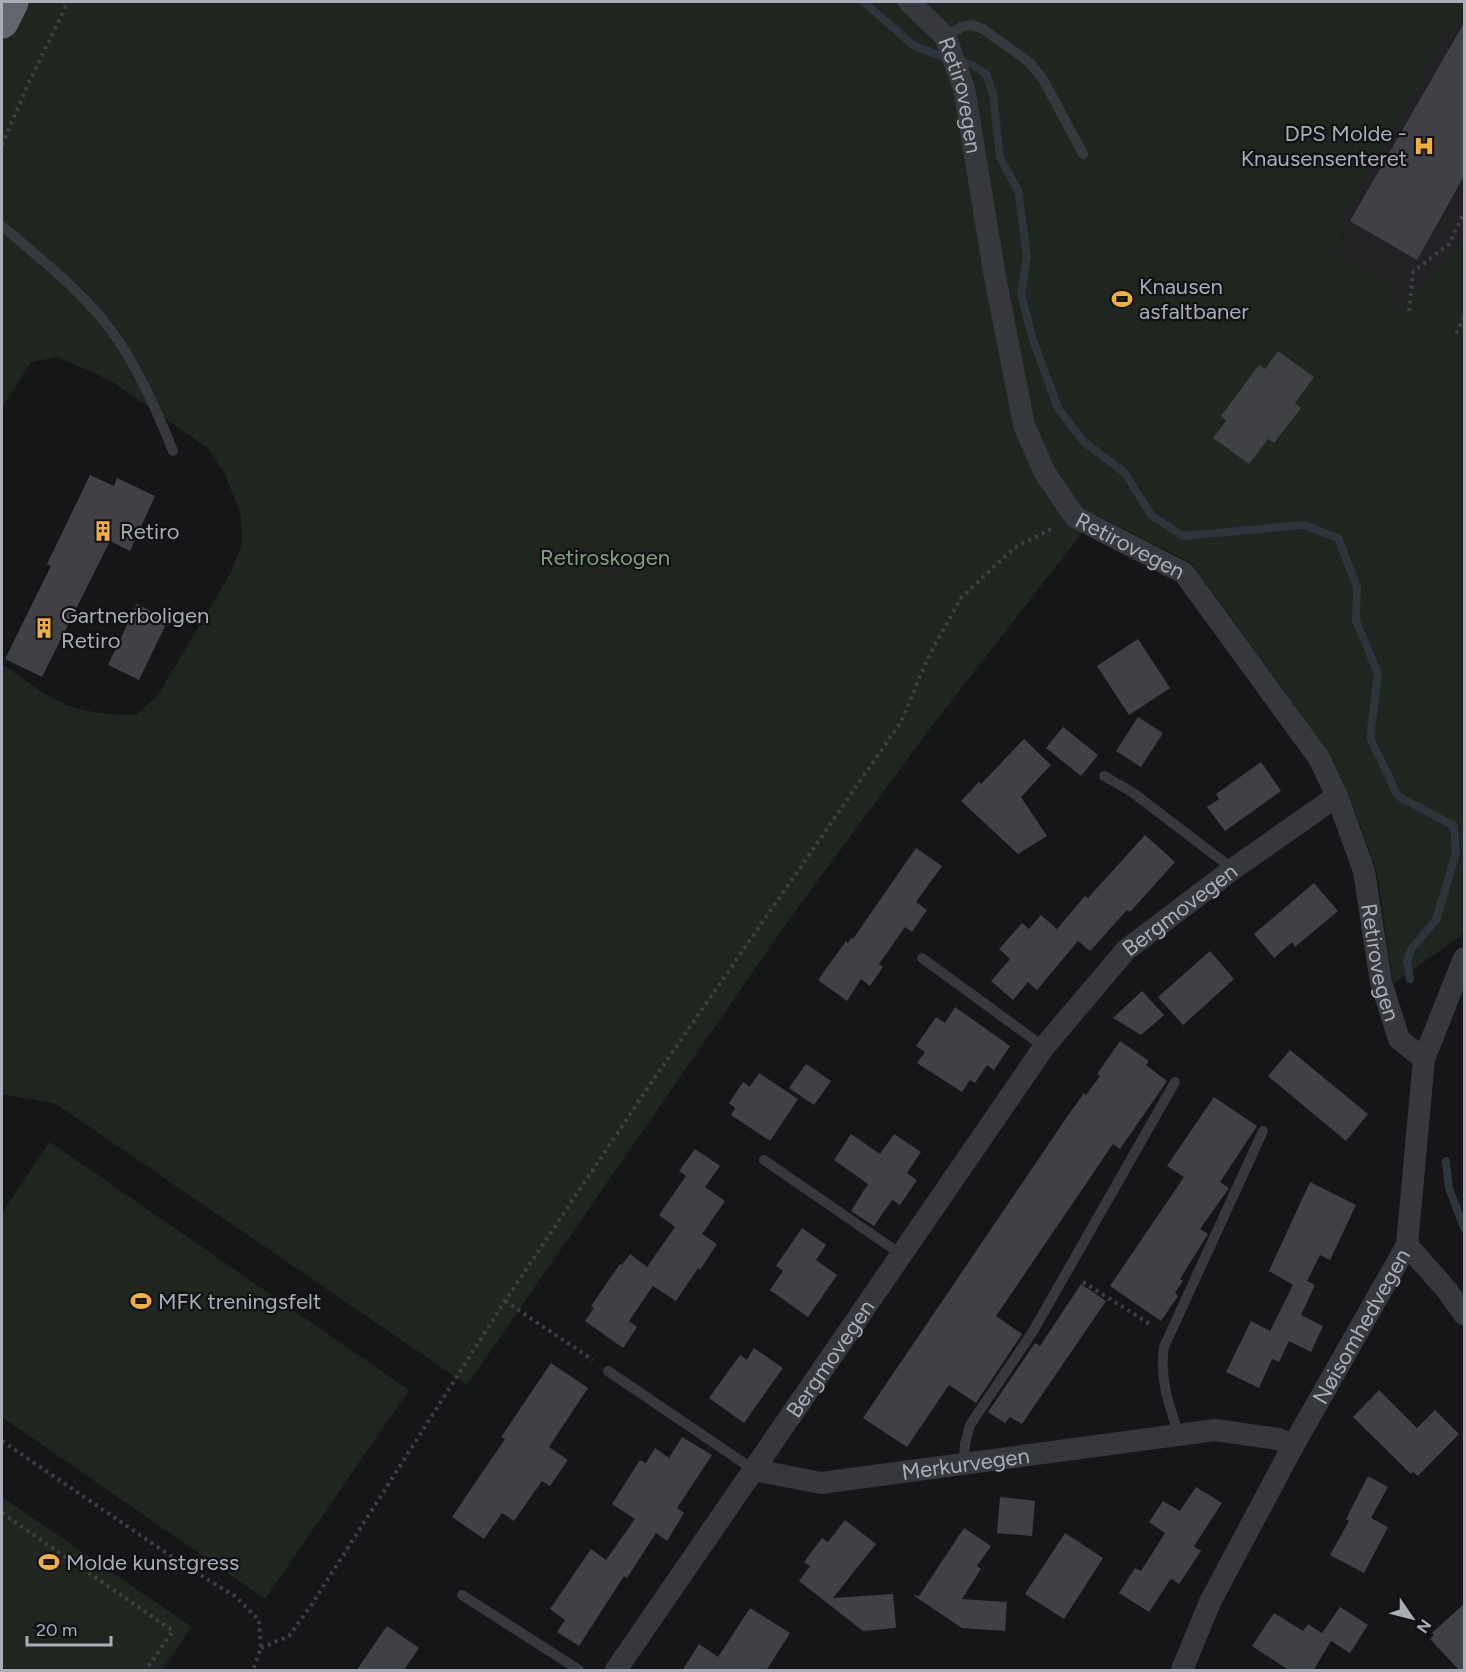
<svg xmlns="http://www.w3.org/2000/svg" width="1466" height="1672" font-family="Figtree,sans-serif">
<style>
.built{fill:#222225}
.green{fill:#1e261f}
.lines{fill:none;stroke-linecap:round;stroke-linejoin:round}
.stream{stroke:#2c353c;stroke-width:8}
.building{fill:#404145}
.path{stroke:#3d3f44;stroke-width:4;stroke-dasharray:3 4.5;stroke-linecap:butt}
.lane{stroke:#37383d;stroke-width:10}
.street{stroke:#37383d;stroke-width:22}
.highway{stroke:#63666e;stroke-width:33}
.labels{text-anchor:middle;stroke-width:4.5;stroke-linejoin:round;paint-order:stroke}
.street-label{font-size:22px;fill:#a8adb8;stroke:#111113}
.poi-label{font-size:22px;fill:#a8adb8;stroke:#111113;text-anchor:start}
.park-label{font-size:22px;fill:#7fa381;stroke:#111113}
</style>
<rect width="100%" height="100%" fill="#161618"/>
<path class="built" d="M 1464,2 L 1464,352 L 1395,315 L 1338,256 L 1346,213 L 1421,79 L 1365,49 Z"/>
<g class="green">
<path d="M 2,2 L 1464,2 L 1464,15 L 1440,41 L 1422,79 L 1346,213 L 1338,256 L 1390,282 L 1395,315 L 1456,250 L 1464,234 L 1464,930 L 1463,934 L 1393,984 L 1377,872 L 1347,790 L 1328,752 L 1191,563 L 1096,515 L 928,731 L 788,921 L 467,1385 L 56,1104 L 2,1094 L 2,664 C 27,681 54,704 84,710 C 101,714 118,715 136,715 L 158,695 L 230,574 L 242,544 L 241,515 L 225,474 L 209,449 L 111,381 L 58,357 L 31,362 L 2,408 Z"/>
<path d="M 50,1142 L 409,1390 L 265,1599 L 2,1417 L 2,1213 Z"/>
<path d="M 2,1497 L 192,1627 L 162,1670 L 2,1670 Z"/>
</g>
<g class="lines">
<g class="stream">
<path d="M 864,2 L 914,46 L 941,56 L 971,64 L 986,74 L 993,94 L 1000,158 L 1018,190 L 1027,256 L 1021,294 L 1033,340 L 1058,408 L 1084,442 L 1124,472 L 1152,516 L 1183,536 L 1304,525 L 1338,538 L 1357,587 L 1356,621 L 1378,673 L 1370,738 L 1398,796 L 1454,826 L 1456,853 L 1436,920 L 1412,948 L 1407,960 L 1410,979"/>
<path d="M 1446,1161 L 1449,1188 L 1464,1228"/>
</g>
</g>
<g class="building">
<path d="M 1464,23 L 1464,176 L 1417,260 L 1350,221 Z"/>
<path d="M 1278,351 L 1314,377 L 1295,403 L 1301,408 L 1274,443 L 1268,439 L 1249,464 L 1213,438 L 1226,421 L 1221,416 L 1259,365 L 1265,369 Z"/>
<path d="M 90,475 L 114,486 L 117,478 L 155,496 L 130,551 L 110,541 L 42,677 L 5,659 L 51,566 L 47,564 Z"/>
<path d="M 137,604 L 168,620 L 139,680 L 108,665 Z"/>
<path d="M 1138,639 L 1170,688 L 1129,715 L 1097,666 Z"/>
<path d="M 1138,717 L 1163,733 L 1141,767 L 1116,751 Z"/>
<path d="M 1063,727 L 1098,755 L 1081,776 L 1046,748 Z"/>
<path d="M 1024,739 L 1051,765 L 1021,797 L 1047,836 L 1018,854 L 961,801 L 979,782 L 981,784 Z"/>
<path d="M 1261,762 L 1281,791 L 1225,831 L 1207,807 L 1219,799 L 1216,794 Z"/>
<path d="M 1145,835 L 1175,862 L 1130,912 L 1127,910 L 1090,951 L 1078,941 L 1037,990 L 1028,982 L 1013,1000 L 991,981 L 1010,959 L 999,949 L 1022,923 L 1029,929 L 1041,915 L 1057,929 L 1085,896 L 1088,898 Z"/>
<path d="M 916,848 L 942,866 L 916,902 L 927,910 L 912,932 L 905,927 L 879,964 L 883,967 L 870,986 L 861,979 L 847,1001 L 818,980 L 846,941 L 848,943 L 851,938 L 853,939 Z"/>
<path d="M 1314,883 L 1338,911 L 1295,947 L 1292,942 L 1274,958 L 1254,934 Z"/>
<path d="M 1210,951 L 1234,979 L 1183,1025 L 1158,997 Z"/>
<path d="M 1142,991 L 1164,1015 L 1141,1035 L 1113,1018 Z"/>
<path d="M 955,1007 L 1010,1046 L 994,1070 L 987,1065 L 975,1083 L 970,1080 L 962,1092 L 917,1063 L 925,1052 L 916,1046 L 936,1017 L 945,1023 Z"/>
<path d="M 1120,1041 L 1149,1061 L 1146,1065 L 1167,1081 L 1120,1149 L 1113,1144 L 996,1316 L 1022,1334 L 976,1403 L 949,1385 L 907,1447 L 863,1418 L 1069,1114 L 1084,1093 L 1086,1095 L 1100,1076 L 1097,1074 Z"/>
<path d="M 1290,1050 L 1368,1114 L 1346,1141 L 1268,1076 Z"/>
<path d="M 806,1064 L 831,1081 L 814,1105 L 789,1088 Z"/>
<path d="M 759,1073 L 798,1099 L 770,1141 L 731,1115 L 735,1108 L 729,1103 L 743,1082 L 750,1087 Z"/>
<path d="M 1214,1097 L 1257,1126 L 1220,1182 L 1229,1188 L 1200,1229 L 1208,1234 L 1180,1279 L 1183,1281 L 1175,1293 L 1178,1296 L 1161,1321 L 1110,1286 L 1184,1177 L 1167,1166 Z"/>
<path d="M 851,1134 L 880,1154 L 894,1134 L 921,1152 L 907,1173 L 917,1180 L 900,1205 L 892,1200 L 874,1226 L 851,1211 L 868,1184 L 834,1160 Z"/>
<path d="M 695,1149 L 720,1166 L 705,1187 L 725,1201 L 702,1234 L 717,1244 L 700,1270 L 698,1268 L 676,1301 L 653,1286 L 629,1321 L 637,1327 L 623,1348 L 585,1321 L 594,1308 L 591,1306 L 620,1264 L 622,1265 L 630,1254 L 647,1267 L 675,1227 L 659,1215 L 686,1176 L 679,1171 Z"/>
<path d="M 1310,1182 L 1356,1205 L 1330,1260 L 1320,1255 L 1307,1281 L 1315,1285 L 1301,1315 L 1323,1326 L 1311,1352 L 1289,1341 L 1279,1362 L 1272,1359 L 1259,1388 L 1226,1372 L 1251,1321 L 1270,1331 L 1293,1285 L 1269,1271 Z"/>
<path d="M 802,1228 L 826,1245 L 816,1260 L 837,1275 L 808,1317 L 770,1290 L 783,1271 L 776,1266 Z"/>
<path d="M 1081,1284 L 1106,1301 L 1022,1424 L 1010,1417 L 1005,1423 L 988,1412 L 1035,1343 L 1040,1346 Z"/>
<path d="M 754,1348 L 783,1368 L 744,1423 L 709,1398 L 740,1355 L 747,1360 Z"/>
<path d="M 551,1363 L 588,1388 L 549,1447 L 568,1460 L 550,1486 L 542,1481 L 514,1521 L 502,1513 L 484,1539 L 452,1517 L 505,1439 L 501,1437 Z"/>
<path d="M 1379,1390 L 1417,1428 L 1435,1410 L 1459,1434 L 1418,1476 L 1413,1472 L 1411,1474 L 1353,1417 Z"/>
<path d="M 682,1437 L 712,1455 L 677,1508 L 684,1513 L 667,1541 L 656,1533 L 627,1578 L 624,1576 L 579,1646 L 557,1632 L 565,1620 L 550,1609 L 591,1549 L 606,1560 L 635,1519 L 612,1504 L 640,1460 L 646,1463 L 655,1448 L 669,1458 Z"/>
<path d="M 1368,1476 L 1388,1487 L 1371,1518 L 1388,1527 L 1364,1573 L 1330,1555 L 1349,1521 L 1346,1519 Z"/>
<path d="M 1196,1487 L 1222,1503 L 1194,1546 L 1201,1551 L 1179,1584 L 1172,1579 L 1170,1580 L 1149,1612 L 1119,1593 L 1135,1568 L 1141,1571 L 1165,1533 L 1149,1522 L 1163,1501 L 1180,1511 Z"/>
<path d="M 1000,1497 L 1035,1501 L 1032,1536 L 997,1533 Z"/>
<path d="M 845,1520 L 876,1544 L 833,1598 L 893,1594 L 896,1628 L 863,1631 L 799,1581 L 810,1566 L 804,1562 L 822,1538 L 828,1542 Z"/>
<path d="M 964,1528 L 991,1546 L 977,1566 L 981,1569 L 962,1599 L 1007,1602 L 1005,1631 L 962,1628 L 913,1595 L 919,1596 Z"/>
<path d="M 1065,1533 L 1103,1558 L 1064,1619 L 1025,1594 Z"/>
<path d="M 1464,1604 L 1464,1671 L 1460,1671 L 1430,1639 L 1434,1635 L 1432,1633 Z"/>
<path d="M 1340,1607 L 1368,1625 L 1350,1653 L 1331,1641 L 1313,1671 L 1290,1671 L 1252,1646 L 1274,1613 L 1303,1631 L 1308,1624 L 1322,1633 Z"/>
<path d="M 750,1608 L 790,1633 L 766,1671 L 682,1671 L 699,1644 L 718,1657 Z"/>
<path d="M 387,1626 L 419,1648 L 403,1671 L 356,1671 Z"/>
</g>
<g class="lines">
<g class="path">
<path d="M 2,145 L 29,82 L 68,2"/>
<path d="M 1409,311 L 1413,272 L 1449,244 L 1464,213"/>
<path d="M 1456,333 L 1464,318"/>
<path d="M 1083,1282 L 1153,1326"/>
<path d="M 505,1301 L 593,1360"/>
<path d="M 2,1441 L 187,1567 L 235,1596 L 259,1620 L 261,1648 L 253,1670"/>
<path d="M 2,1513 L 173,1631 L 146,1670"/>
<path d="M 261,1648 L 289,1636 L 312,1604 L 505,1301 L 649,1086 L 901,722 L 928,658 L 961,598 L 1014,548 L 1053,528"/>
</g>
<g class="lane">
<path d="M 945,36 L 962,27 L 972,25 L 983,29 L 1029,62 L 1043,79 L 1083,154"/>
<path d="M 2,226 C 43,261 90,297 120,343 C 142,377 158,413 173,451"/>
<path d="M 1104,776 L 1132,792 L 1233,869"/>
<path d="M 922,958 L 1044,1047"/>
<path d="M 764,1160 L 902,1255"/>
<path d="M 608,1371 L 754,1470"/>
<path d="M 1179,1435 C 1169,1405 1159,1378 1164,1347 L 1263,1131"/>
<path d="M 964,1464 L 965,1444 L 970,1425 L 1032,1333 L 1175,1082"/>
<path d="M 462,1595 L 579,1670"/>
</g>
<g class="street">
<path id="s1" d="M 909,2 L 945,36 L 964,88 L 995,277 L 1024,425 L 1045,473 L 1075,517 L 1184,573 L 1319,758 L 1337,796 L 1364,871 L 1381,982 L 1399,1039 L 1424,1059"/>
<path d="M 1407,1245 L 1446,1289 L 1464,1314"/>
<path id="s2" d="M 754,1470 L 821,1483 L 1215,1430 L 1278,1439 L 1293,1446"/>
<path id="s3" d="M 616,1670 L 1044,1047 L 1126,950 L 1233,869 L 1337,796"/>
<path id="s4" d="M 1182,1670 L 1210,1602 L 1293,1446 L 1407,1245 L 1424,1059 L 1464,958"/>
</g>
<path class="highway" d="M 2,22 L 12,2"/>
</g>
<defs>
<g id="hospital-bare" transform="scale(1.62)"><path d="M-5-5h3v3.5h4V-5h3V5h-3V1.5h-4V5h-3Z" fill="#f2b134" stroke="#111113" stroke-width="2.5" paint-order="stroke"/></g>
<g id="stadium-bare" transform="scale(1.62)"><path d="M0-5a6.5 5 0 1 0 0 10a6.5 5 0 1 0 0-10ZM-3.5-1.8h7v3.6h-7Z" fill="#f2b134" stroke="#111113" stroke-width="2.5" paint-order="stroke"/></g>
<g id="building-bare" transform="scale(1.62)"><path d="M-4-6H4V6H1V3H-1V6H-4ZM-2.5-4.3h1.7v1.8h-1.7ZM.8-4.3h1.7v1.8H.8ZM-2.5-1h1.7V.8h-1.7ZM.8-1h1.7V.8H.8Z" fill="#f2b134" stroke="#111113" stroke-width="2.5" paint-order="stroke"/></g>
</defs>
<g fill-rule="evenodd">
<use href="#hospital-bare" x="1424" y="146"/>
<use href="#stadium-bare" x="1122" y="299"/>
<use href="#building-bare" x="103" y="531"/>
<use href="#building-bare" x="44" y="628"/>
<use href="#stadium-bare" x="141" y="1301"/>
<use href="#stadium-bare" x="49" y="1562"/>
</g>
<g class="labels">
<g class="street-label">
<text dy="8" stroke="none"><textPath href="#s1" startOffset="111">Retirovegen</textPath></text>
<text dy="8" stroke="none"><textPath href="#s1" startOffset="615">Retirovegen</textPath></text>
<text dy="8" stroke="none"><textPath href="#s3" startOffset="950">Bergmovegen</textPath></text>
<text dy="8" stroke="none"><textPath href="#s1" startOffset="1119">Retirovegen</textPath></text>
<text dy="8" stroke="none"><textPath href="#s4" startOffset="388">Nøisomhedvegen</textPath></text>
<text dy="8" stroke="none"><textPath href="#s3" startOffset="378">Bergmovegen</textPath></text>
<text dy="8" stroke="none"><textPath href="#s2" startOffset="214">Merkurvegen</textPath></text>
</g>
<g class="poi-label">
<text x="1407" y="141" text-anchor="end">DPS Molde -<tspan x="1407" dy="25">Knausensenteret</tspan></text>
<text x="1139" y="294">Knausen<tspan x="1139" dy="25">asfaltbaner</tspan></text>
<text x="120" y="539">Retiro</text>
<text x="61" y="623">Gartnerboligen<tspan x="61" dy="25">Retiro</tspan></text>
<text x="158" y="1309">MFK treningsfelt</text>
<text x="66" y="1570">Molde kunstgress</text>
</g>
<g class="park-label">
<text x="605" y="565">Retiroskogen</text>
</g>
</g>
<rect width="1466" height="1672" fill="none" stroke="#a8adb8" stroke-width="6"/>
<g transform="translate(1412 1618) rotate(125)" stroke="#111113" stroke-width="4.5" paint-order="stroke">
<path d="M0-4.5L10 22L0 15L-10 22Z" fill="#a8adb8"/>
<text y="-9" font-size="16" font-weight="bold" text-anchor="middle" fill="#a8adb8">N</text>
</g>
<path d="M27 1636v9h84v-9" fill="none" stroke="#a8adb8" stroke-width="3"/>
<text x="36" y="1636" font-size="18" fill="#a8adb8" stroke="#111113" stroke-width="4.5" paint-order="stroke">20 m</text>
</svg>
